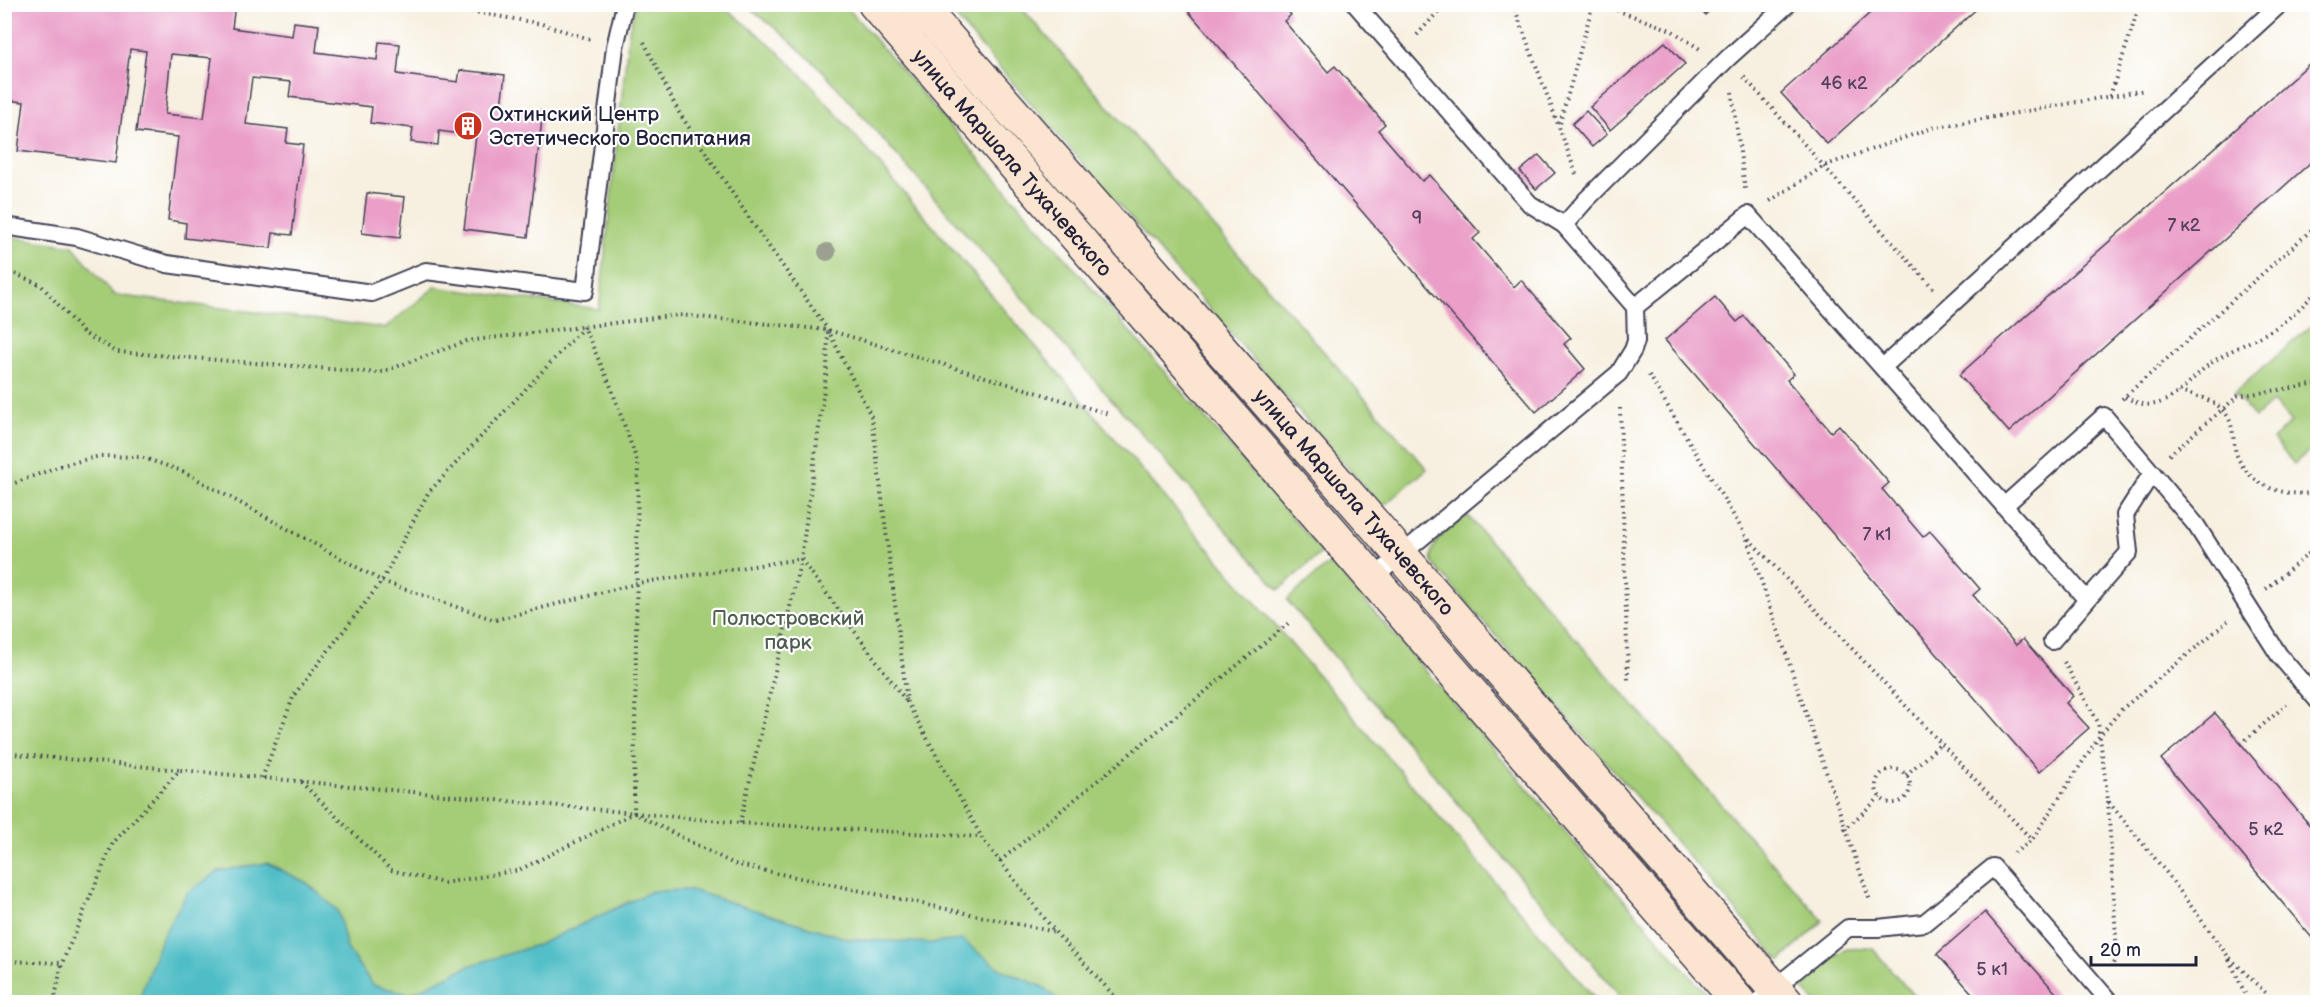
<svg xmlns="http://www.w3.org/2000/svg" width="2322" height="1007" font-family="'Balsamiq Sans',sans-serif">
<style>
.green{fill:#a5cd78;stroke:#64785a;stroke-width:1.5}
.water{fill:#4fbdc6;stroke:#387080;stroke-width:1.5}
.building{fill:#ea9ec8;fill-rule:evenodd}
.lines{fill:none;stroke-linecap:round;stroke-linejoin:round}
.lane-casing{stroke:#424154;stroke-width:20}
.secondary-casing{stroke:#424154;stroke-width:36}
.path{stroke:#424154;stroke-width:4;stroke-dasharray:1.5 4.5;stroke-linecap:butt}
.lane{stroke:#fff;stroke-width:16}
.secondary{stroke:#fce5d0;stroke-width:33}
.tree{fill:#9ba091}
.labels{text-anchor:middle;stroke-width:4.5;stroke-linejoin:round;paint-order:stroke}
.number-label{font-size:18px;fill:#54415e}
.poi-label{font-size:21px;fill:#22223b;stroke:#fff;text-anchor:start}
.street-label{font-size:21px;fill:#22223b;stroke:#fff}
.park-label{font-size:21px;fill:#505e50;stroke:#fff}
</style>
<rect width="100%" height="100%" fill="#fff"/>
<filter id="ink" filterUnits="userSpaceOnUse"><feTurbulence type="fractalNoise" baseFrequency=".0167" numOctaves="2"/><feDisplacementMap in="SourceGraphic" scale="12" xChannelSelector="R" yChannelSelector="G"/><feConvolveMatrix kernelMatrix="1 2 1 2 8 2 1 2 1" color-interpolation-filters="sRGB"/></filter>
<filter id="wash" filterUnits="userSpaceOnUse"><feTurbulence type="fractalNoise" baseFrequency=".008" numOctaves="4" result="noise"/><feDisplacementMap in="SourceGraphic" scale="24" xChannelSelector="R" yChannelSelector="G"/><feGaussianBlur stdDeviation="1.35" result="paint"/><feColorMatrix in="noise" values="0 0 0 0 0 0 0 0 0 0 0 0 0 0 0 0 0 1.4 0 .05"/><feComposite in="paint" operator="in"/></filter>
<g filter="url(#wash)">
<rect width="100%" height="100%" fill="#f7f0e0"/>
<g class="green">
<path d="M 636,4 L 722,5 L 769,43 L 809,82 L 1598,1002 L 5,1002 L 5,236 L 73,246 L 114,295 L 385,328 L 435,287 L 599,309 L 629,30 Z"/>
<path d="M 745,5 L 845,5 L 1322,552 L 1279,590 L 822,70 L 779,31 Z"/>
<path d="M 945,5 L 1019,5 L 1427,469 L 1382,507 Z"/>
<path d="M 2317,321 L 2317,444 L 2294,464 L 2273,439 L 2291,422 L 2273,401 L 2255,417 L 2234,393 Z"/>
<path d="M 1467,515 L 1823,921 L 1780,961 L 1432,563 C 1427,541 1452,528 1467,515 Z"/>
<path d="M 1331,562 L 1713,1002 L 1625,1002 L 1287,600 Z"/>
<path d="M 1872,948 L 1919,1002 L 1815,1002 L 1798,983 L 1825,961 L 1847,949 Z"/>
</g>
<path class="water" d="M 267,863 L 307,883 L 338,911 L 347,949 L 373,985 L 410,994 L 469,966 L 540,944 L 652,891 L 691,890 L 848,939 L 932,943 L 962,940 L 1002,970 L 1043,987 L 1060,1002 L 138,1002 L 161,939 L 187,893 L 219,871 Z"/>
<g id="blocks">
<g class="building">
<path d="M 4,4 L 168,4 L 212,10 L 213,5 L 235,5 L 232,28 L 292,36 L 294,22 L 319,25 L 316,52 L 377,60 L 379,42 L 400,44 L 397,74 L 458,82 L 460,70 L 505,75 L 501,106 L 543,111 L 528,237 L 464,229 L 476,136 L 439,131 L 438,145 L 411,142 L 413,128 L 370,123 L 372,107 L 289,97 L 291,82 L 252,78 L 246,124 L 288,129 L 286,143 L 303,145 L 292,235 L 273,233 L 271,248 L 185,238 L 186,223 L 168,220 L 178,137 L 136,132 L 146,51 L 130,49 L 116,163 L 18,151 L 24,102 L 4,100 ZM 171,54 L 212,58 L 204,118 L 165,114 Z"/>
<path d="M 1182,4 L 1282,4 L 1291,15 L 1284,21 L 1328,72 L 1335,66 L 1385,124 L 1378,130 L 1422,181 L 1430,175 L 1480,233 L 1473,239 L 1514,287 L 1521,280 L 1571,338 L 1564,344 L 1585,369 L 1536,412 Z"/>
<path d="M 1695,4 L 1716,4 L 1705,15 Z"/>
<path d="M 1880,4 L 1982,4 L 1827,144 L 1781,93 Z"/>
<path d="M 1665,42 L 1685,64 L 1610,130 L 1590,107 Z"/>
<path d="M 2318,56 L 2318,156 L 2009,432 L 1959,375 Z"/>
<path d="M 1586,111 L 1607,134 L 1592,147 L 1572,124 Z"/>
<path d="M 1539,155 L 1555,173 L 1536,189 L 1520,171 Z"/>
<path d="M 367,193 L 405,197 L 400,238 L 362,233 Z"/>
<path d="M 1715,297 L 1737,322 L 1744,316 L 1794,374 L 1787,380 L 1831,432 L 1839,425 L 1889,483 L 1882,489 L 1923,537 L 1930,531 L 1980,589 L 1973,595 L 2016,645 L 2023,639 L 2073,696 L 2066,703 L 2089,728 L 2039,772 L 1665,340 Z"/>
<path d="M 2215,713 L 2318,835 L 2318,945 L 2161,759 Z"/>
<path d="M 1985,912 L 2008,939 L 2064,1002 L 1980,1002 L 1937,954 Z"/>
</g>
</g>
</g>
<g filter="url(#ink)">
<use href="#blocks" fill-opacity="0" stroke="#424154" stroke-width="1.5"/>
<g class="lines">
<g class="lane-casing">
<g id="lane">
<path d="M 1355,4 L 1530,204 L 1564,225 L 1586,200 L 1728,58 L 1788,4"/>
<path d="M 4,226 L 77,237 L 167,264 L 372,293 L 426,271 L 585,291 L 615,47 L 625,4"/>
<path d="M 1635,307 L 1748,215 L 2087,600 L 2052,641"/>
<path d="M 1883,367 L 2280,4"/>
<path d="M 2004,506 L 2104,416 L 2196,525 L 2279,655 L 2318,701"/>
<path d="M 1372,579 L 1619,373 L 1633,350 L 1636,341 L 1635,307 L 1564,225"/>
<path d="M 2087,600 L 2129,552 L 2125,515 L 2152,473"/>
<path d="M 1757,1002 L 1848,928 L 1878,928 L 1924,923 L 1993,867 L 2110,1002"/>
</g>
</g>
<g class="secondary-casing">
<g id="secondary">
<path id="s1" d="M 875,4 L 1739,1002"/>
<path id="s2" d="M 918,4 L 1374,524 L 1786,1002"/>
</g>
</g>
<g class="path">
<path d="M 430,4 L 542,24 L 590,39"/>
<path d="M 1513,4 L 1559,127"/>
<path d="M 1600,4 L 1671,30 L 1700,49"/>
<path d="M 1417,35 L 1445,4"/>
<path d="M 644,42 L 678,111 L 751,221 L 828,330 L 872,418 L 907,702 L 981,836"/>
<path d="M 1744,77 L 1933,288"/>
<path d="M 1732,92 L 1745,189"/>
<path d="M 2110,96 L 2140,4"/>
<path d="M 1576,174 L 1559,127 L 1593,4"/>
<path d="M 1770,201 L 1824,166 L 1932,128 L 2145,90"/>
<path d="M 4,269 L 41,285 L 83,333 L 118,352 L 379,373 L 467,341 L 679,315 L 828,330 L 1109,414"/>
<path d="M 1649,375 L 1746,536 L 2032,840"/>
<path d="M 2179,391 C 2197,396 2218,400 2228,417 C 2234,428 2233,442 2236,453 C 2248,487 2285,498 2318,492"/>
<path d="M 2125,397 C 2139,404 2149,408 2164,401 C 2181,394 2193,377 2207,366 C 2227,351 2251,342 2272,330 C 2289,319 2304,305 2318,290"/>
<path d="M 2122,399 L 2318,224"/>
<path d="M 1620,408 L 1628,680"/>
<path d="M 2169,455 L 2238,396 L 2318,384"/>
<path d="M 4,487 L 63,465 L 100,456 L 141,457 L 182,471 L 382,581 L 495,620 L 638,583 L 801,559 L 907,702"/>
<path d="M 1747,539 L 1870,901"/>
<path d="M 2266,589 L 2318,546"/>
<path d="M 2064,662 L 2098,722 L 2108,801 L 2166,872 L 2227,955 L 2249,1002"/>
<path d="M 2241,744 L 2287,704"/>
<path d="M 4,753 L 179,770"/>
<circle cx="1893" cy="786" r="17"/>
<path d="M 1906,775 L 1942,743"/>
<path d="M 262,778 L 294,695 L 382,581 L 428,493 L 584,327 L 611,387 L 638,464 L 634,813"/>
<path d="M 301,782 L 391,870 L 444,883 L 519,870 L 634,813 L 734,864 L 1055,932"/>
<path d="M 2108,801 L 2117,954 L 2112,966"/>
<path d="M 2306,822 L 2318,813"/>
<path d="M 740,823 L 801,559 L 827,368 L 828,331"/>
<path d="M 1844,830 L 1880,797"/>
<path d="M 2014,853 L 2032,840 L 2100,735 L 2122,709 L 2228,621"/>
<path d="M 1000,861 L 1291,621"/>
<path d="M 2230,958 L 2275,1002"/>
<path d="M 4,961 L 62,963 L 113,843 L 180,770 L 740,823 L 981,837 L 1056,933 L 1120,1002"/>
<path d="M 54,1002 L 62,963"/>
</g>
<use href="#lane" class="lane"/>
<use href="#secondary" class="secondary"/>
</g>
<circle class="tree" cx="827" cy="252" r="9"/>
</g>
<defs>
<g id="building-disc" transform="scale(1.5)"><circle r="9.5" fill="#c8321e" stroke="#fff"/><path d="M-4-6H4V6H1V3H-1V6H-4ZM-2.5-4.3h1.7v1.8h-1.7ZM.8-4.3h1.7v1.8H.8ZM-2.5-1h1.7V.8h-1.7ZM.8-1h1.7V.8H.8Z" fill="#fff"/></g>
</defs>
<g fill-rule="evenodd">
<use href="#building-disc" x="468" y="126"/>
</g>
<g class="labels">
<g class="number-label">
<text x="1844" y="89">46 к2</text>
<text x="1417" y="224">9</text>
<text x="2184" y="231">7 к2</text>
<text x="1877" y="540">7 к1</text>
<text x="2266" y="835">5 к2</text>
<text x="1992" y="975">5 к1</text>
</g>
<g class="poi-label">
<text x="489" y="121">Охтинский Центр<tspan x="489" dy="24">Эстетического Воспитания</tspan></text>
</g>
<g class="street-label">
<text dy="7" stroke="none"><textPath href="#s1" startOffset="210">улица Маршала Тухачевского</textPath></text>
<text dy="7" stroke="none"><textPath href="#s2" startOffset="662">улица Маршала Тухачевского</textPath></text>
</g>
<g class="park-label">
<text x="788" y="625">Полюстровский<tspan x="788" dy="24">парк</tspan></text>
</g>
</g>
<rect width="2322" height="1007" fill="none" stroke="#fff" stroke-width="24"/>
<path d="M2091 956v9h105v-9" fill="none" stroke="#22223b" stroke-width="3"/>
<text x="2100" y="956" font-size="18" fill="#22223b" stroke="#ffffff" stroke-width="4.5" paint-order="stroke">20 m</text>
</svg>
